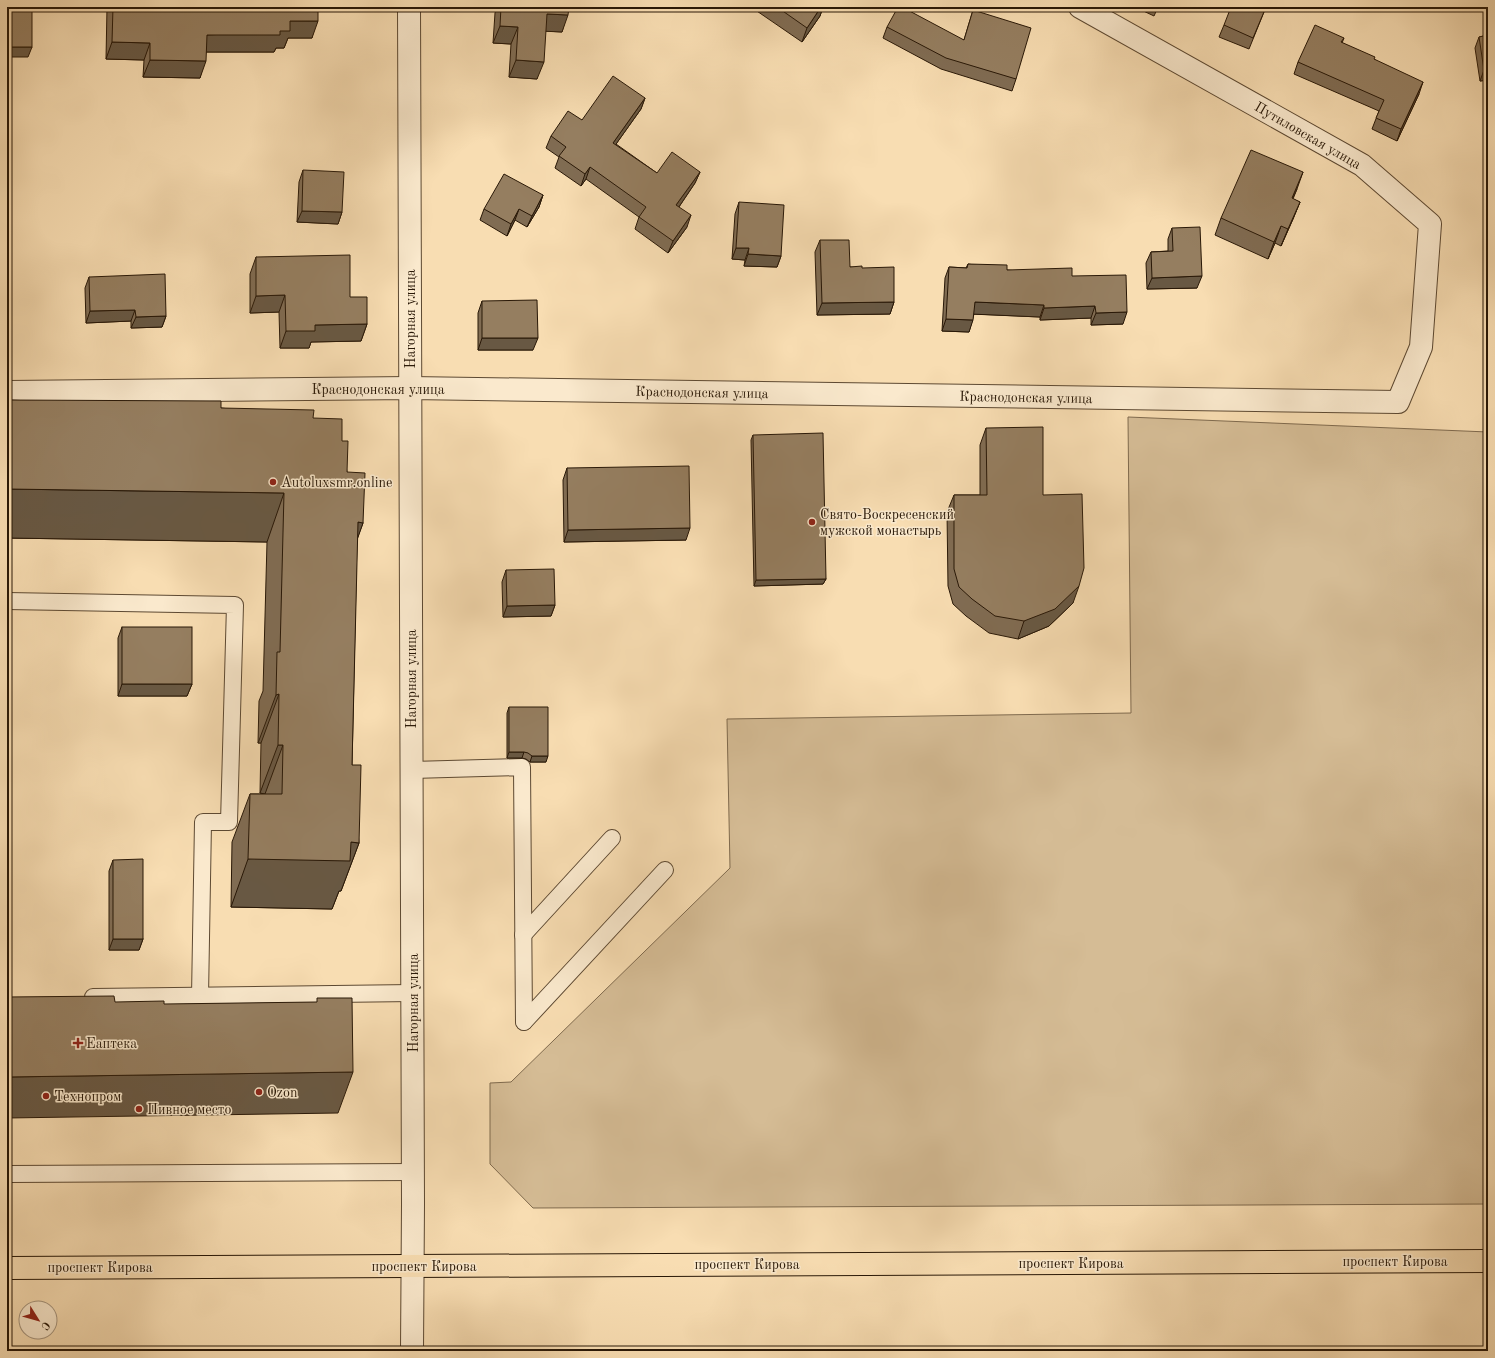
<svg xmlns="http://www.w3.org/2000/svg" width="1495" height="1358" font-family="'Old Standard TT',serif">
<style>
.green{fill:#d5bc95;stroke:#7f6a4e}
.lines{fill:none;stroke-linecap:round;stroke-linejoin:round}
.lane-casing{stroke:#5d4932;stroke-width:18}
.street-casing{stroke:#5d4932;stroke-width:24}
.primary-casing{stroke:#291807;stroke-width:24}
.lane{stroke:#fae9cd;stroke-width:16}
.street{stroke:#fae9cd;stroke-width:22}
.primary{stroke:#f8ddb2;stroke-width:22}
.wall{fill:#806c53;stroke:#291807}
.shaded-wall{fill:#685843;stroke:#291807}
.building{fill:#957e60;stroke:#291807}
.poi-dot{fill:#8f2418;stroke:#fae9cd;stroke-width:1.5}
.labels{text-anchor:middle;stroke-width:3;stroke-linejoin:round;paint-order:stroke}
.street-label{font-size:14px;fill:#291807;stroke:#fae9cd}
.poi-label{font-size:14px;fill:#291807;stroke:#fae9cd;text-anchor:start}
</style>
<rect width="100%" height="100%" fill="#f8ddb2"/>
<filter id="stains"><feTurbulence type="fractalNoise" baseFrequency=".005" numOctaves="4"/><feColorMatrix values="0 0 0 0 .2 0 0 0 0 .09 0 0 0 0 .02 0 0 0 .5 -.17"/></filter>
<radialGradient id="worn" r=".72"><stop offset=".6" stop-color="#630" stop-opacity="0"/><stop offset="1" stop-color="#630" stop-opacity=".3"/></radialGradient>
<path class="green" d="M 1128,417 L 1488,432 L 1488,1204 L 533,1208 L 490,1164 L 490,1083 L 511,1082 L 730,868 L 727,719 L 1131,713 Z"/>
<g class="lines">
<g class="lane-casing">
<g id="lane">
<path d="M 7,601 L 235,605 L 229,822 L 203,822 L 200,996"/>
<path d="M 412,770 L 522,767 L 524,1022"/>
<path d="M 523,935 L 612,838"/>
<path d="M 93,997 L 413,993"/>
<path d="M 524,1022 L 665,870"/>
<path d="M 7,1174 L 413,1172"/>
</g>
</g>
<g class="street-casing">
<g id="street">
<path d="M 409,7 L 413,1204 L 412,1351"/>
<path d="M 7,392 L 411,388 L 1398,402 L 1421,347 L 1430,224 L 1362,165 L 1080,7"/>
</g>
</g>
<g class="primary-casing">
<path id="primary" d="M 7,1268 L 1488,1261"/>
</g>
<use href="#lane" class="lane"/>
<use href="#street" class="street"/>
<use href="#primary" class="primary"/>
</g>
<g class="wall">
<path d="M 107,7 L 318,7 L 312,38 L 288,38 L 284,48 L 276,48 L 274,52 L 206,52 L 200,78 L 143,77 L 144,60 L 106,59 Z"/>
<path d="M 497,7 L 569,7 L 562,32 L 545,31 L 537,79 L 509,77 L 511,44 L 493,43 L 495,13 Z"/>
<path d="M 751,7 L 823,7 L 820,16 L 802,42 Z"/>
<path d="M 1135,7 L 1158,7 L 1154,16 Z"/>
<path d="M 1266,7 L 1249,49 L 1219,37 L 1224,25 Z"/>
<path d="M 973,10 L 1016,79 L 1012,91 L 941,69 L 883,38 L 887,27 L 964,40 Z"/>
<path d="M 1488,35 L 1488,80 L 1480,81 L 1475,48 L 1479,37 Z"/>
<path d="M 1344,38 L 1342,43 L 1374,59 L 1419,94 L 1397,141 L 1372,129 L 1379,111 L 1294,74 L 1298,62 Z"/>
<path d="M 645,98 L 641,109 L 616,144 L 657,173 L 700,172 L 695,183 L 679,207 L 687,227 L 668,253 L 635,229 L 639,217 L 586,179 L 581,186 L 555,168 L 559,157 L 546,148 L 551,136 L 582,120 Z"/>
<path d="M 303,170 L 342,212 L 338,224 L 297,222 L 299,182 Z"/>
<path d="M 1297,189 L 1293,199 L 1300,202 L 1293,219 L 1281,246 L 1275,243 L 1268,259 L 1215,235 L 1221,218 Z"/>
<path d="M 543,195 L 539,207 L 527,227 L 515,220 L 507,236 L 480,220 L 484,209 Z"/>
<path d="M 739,202 L 781,256 L 777,267 L 744,266 L 745,260 L 732,259 L 735,214 Z"/>
<path d="M 1172,228 L 1197,288 L 1147,289 L 1146,263 L 1151,252 L 1168,251 L 1168,239 Z"/>
<path d="M 820,240 L 850,267 L 862,268 L 894,302 L 890,314 L 817,315 L 815,252 Z"/>
<path d="M 256,257 L 350,297 L 367,324 L 361,341 L 311,342 L 309,348 L 280,348 L 279,312 L 250,313 L 250,274 Z"/>
<path d="M 968,264 L 1007,270 L 1072,276 L 1123,324 L 1091,325 L 1091,318 L 1040,320 L 1040,317 L 974,314 L 969,332 L 942,331 L 945,278 L 949,267 L 966,268 Z"/>
<path d="M 89,277 L 166,316 L 162,327 L 131,328 L 131,321 L 86,323 L 85,288 Z"/>
<path d="M 482,301 L 533,350 L 478,350 L 478,313 Z"/>
<path d="M 7,400 L 221,408 L 313,418 L 342,441 L 347,472 L 363,523 L 357,539 L 352,765 L 359,843 L 341,891 L 339,891 L 332,909 L 231,907 L 232,842 L 250,794 L 265,794 L 260,793 L 261,743 L 258,743 L 259,701 L 263,691 L 267,542 L 7,538 Z"/>
<path d="M 986,428 L 1043,495 L 1073,603 L 1049,626 L 1018,639 L 989,633 L 966,616 L 953,604 L 948,586 L 947,512 L 954,495 L 980,495 L 980,445 Z"/>
<path d="M 753,435 L 826,579 L 823,584 L 754,586 L 751,440 Z"/>
<path d="M 567,468 L 686,540 L 564,542 L 563,480 Z"/>
<path d="M 506,570 L 555,605 L 551,616 L 503,617 L 502,582 Z"/>
<path d="M 122,627 L 192,684 L 187,696 L 118,696 L 118,638 Z"/>
<path d="M 509,707 L 546,762 L 530,762 L 526,759 L 522,758 L 507,758 L 507,713 Z"/>
<path d="M 113,860 L 143,939 L 139,950 L 109,950 L 109,871 Z"/>
</g>
<g class="shaded-wall">
<path d="M 821,7 L 823,7 L 820,16 L 802,42 L 807,28 Z"/>
<path d="M 547,14 L 568,15 L 562,32 L 540,31 Z"/>
<path d="M 290,21 L 318,21 L 312,38 L 288,38 L 284,48 L 276,48 L 274,52 L 201,52 L 207,35 L 280,31 Z"/>
<path d="M 500,26 L 518,27 L 511,44 L 493,43 Z"/>
<path d="M 112,42 L 150,43 L 144,60 L 106,59 Z"/>
<path d="M 7,47 L 32,47 L 28,57 L 7,57 Z"/>
<path d="M 150,60 L 206,61 L 200,78 L 143,77 Z"/>
<path d="M 516,60 L 544,62 L 537,79 L 509,77 Z"/>
<path d="M 1488,69 L 1488,80 L 1480,81 L 1484,70 Z"/>
<path d="M 1423,82 L 1419,94 L 1397,141 L 1401,129 Z"/>
<path d="M 645,98 L 641,109 L 609,154 L 613,143 Z"/>
<path d="M 590,167 L 586,179 L 581,186 L 585,174 Z"/>
<path d="M 700,172 L 695,183 L 672,217 L 676,205 Z"/>
<path d="M 1303,172 L 1297,189 L 1285,215 L 1292,198 Z"/>
<path d="M 543,195 L 539,207 L 527,227 L 532,216 Z"/>
<path d="M 1300,202 L 1293,219 L 1281,246 L 1288,229 Z"/>
<path d="M 519,209 L 515,220 L 507,236 L 511,224 Z"/>
<path d="M 302,211 L 342,212 L 338,224 L 297,222 Z"/>
<path d="M 691,215 L 687,227 L 668,253 L 673,241 Z"/>
<path d="M 1281,226 L 1275,243 L 1268,259 L 1274,242 Z"/>
<path d="M 736,248 L 749,248 L 745,260 L 732,259 Z"/>
<path d="M 748,254 L 781,256 L 777,267 L 744,266 Z"/>
<path d="M 1202,276 L 1197,288 L 1147,289 L 1152,278 Z"/>
<path d="M 285,295 L 279,312 L 250,313 L 256,296 Z"/>
<path d="M 894,302 L 890,314 L 817,315 L 822,303 Z"/>
<path d="M 975,302 L 1044,305 L 1040,317 L 970,314 Z"/>
<path d="M 1095,306 L 1091,318 L 1040,320 L 1044,308 Z"/>
<path d="M 135,310 L 131,321 L 86,323 L 90,311 Z"/>
<path d="M 1127,312 L 1123,324 L 1091,325 L 1096,313 Z"/>
<path d="M 166,316 L 162,327 L 131,328 L 136,317 Z"/>
<path d="M 946,319 L 973,320 L 969,332 L 942,331 Z"/>
<path d="M 367,324 L 361,341 L 311,342 L 309,348 L 280,348 L 286,331 L 315,325 Z"/>
<path d="M 482,338 L 538,338 L 533,350 L 478,350 Z"/>
<path d="M 7,489 L 284,493 L 267,542 L 7,538 Z"/>
<path d="M 358,522 L 363,523 L 346,571 Z"/>
<path d="M 690,528 L 686,540 L 564,542 L 568,530 Z"/>
<path d="M 826,579 L 823,584 L 754,586 L 756,580 Z"/>
<path d="M 1079,586 L 1073,603 L 1049,626 L 1018,639 L 1024,621 Z"/>
<path d="M 555,605 L 551,616 L 503,617 L 507,606 Z"/>
<path d="M 122,684 L 192,684 L 187,696 L 118,696 Z"/>
<path d="M 279,694 L 261,743 L 258,743 L 276,695 Z"/>
<path d="M 278,745 L 283,745 L 265,794 L 260,793 Z"/>
<path d="M 509,752 L 524,752 L 522,758 L 507,758 Z"/>
<path d="M 532,756 L 548,756 L 546,762 L 530,762 Z"/>
<path d="M 351,842 L 359,843 L 341,891 L 339,891 L 332,909 L 231,907 L 248,859 Z"/>
<path d="M 113,939 L 143,939 L 139,950 L 109,950 Z"/>
<path d="M 353,1072 L 338,1113 L 7,1118 L 7,1077 Z"/>
</g>
<g class="building">
<path d="M 113,7 L 318,7 L 318,21 L 290,21 L 290,31 L 280,31 L 280,35 L 207,35 L 206,61 L 150,60 L 150,43 L 112,42 Z"/>
<path d="M 501,7 L 569,7 L 568,15 L 547,14 L 544,62 L 516,60 L 518,27 L 500,26 Z"/>
<path d="M 777,7 L 821,7 L 807,28 Z"/>
<path d="M 898,7 L 902,7 L 964,40 L 973,10 L 1031,28 L 1016,79 L 946,58 L 887,27 Z"/>
<path d="M 1231,7 L 1266,7 L 1253,38 L 1224,25 Z"/>
<rect x="7" y="10" width="25" height="37"/>
<path d="M 1315,25 L 1344,38 L 1341,42 L 1375,57 L 1374,59 L 1423,82 L 1401,129 L 1376,118 L 1384,100 L 1298,62 Z"/>
<path d="M 1488,35 L 1488,69 L 1484,70 L 1479,37 Z"/>
<path d="M 613,76 L 645,98 L 613,143 L 657,173 L 672,152 L 700,172 L 676,205 L 691,215 L 673,241 L 639,217 L 646,207 L 590,167 L 585,174 L 559,156 L 566,147 L 551,136 L 568,111 L 582,120 Z"/>
<path d="M 1251,150 L 1303,172 L 1292,198 L 1300,202 L 1288,229 L 1281,226 L 1274,242 L 1221,218 Z"/>
<path d="M 303,170 L 344,172 L 342,212 L 302,211 Z"/>
<path d="M 504,174 L 543,195 L 532,216 L 519,209 L 511,224 L 484,209 Z"/>
<path d="M 739,202 L 784,205 L 781,256 L 748,254 L 749,248 L 736,248 Z"/>
<path d="M 1200,227 L 1202,276 L 1152,278 L 1151,252 L 1173,251 L 1172,228 Z"/>
<path d="M 820,240 L 849,240 L 850,267 L 862,266 L 862,268 L 894,267 L 894,302 L 822,303 Z"/>
<path d="M 350,255 L 350,297 L 367,297 L 367,324 L 315,325 L 315,331 L 286,331 L 285,295 L 256,296 L 256,257 Z"/>
<path d="M 968,264 L 1007,265 L 1007,270 L 1072,268 L 1072,276 L 1126,275 L 1127,312 L 1096,313 L 1095,306 L 1044,308 L 1044,305 L 975,302 L 973,320 L 946,319 L 949,267 L 967,268 Z"/>
<path d="M 165,274 L 166,316 L 136,317 L 135,310 L 90,311 L 89,277 Z"/>
<path d="M 537,300 L 538,338 L 482,338 L 482,301 Z"/>
<path d="M 7,400 L 221,401 L 221,408 L 314,410 L 313,418 L 342,419 L 342,441 L 348,441 L 347,472 L 365,473 L 363,523 L 358,522 L 352,765 L 361,765 L 359,843 L 351,842 L 350,861 L 248,859 L 250,794 L 282,794 L 283,745 L 278,745 L 279,694 L 276,695 L 277,652 L 280,652 L 284,493 L 7,489 Z"/>
<path d="M 1043,427 L 1043,495 L 1082,494 L 1084,568 L 1079,586 L 1055,609 L 1024,621 L 995,616 L 972,599 L 959,587 L 954,569 L 954,495 L 987,495 L 986,428 Z"/>
<path d="M 823,433 L 826,579 L 756,580 L 753,435 Z"/>
<path d="M 689,466 L 690,528 L 568,530 L 567,468 Z"/>
<path d="M 554,569 L 555,605 L 507,606 L 506,570 Z"/>
<rect x="122" y="627" width="70" height="57"/>
<path d="M 509,707 L 548,707 L 548,756 L 532,756 L 528,753 L 524,752 L 509,752 Z"/>
<path d="M 143,859 L 143,939 L 113,939 L 113,860 Z"/>
<path d="M 114,996 L 115,1002 L 164,1001 L 164,1004 L 317,1002 L 317,998 L 352,998 L 353,1072 L 7,1077 L 7,997 Z"/>
</g>
<g class="poi-dot">
<circle cx="273" cy="482" r="4"/>
<circle cx="812" cy="522" r="4"/>
<path d="M76 1037h4v4h4v4h-4v4h-4v-4h-4v-4h4z"/>
<circle cx="259" cy="1092" r="4"/>
<circle cx="46" cy="1096" r="4"/>
<circle cx="139" cy="1109" r="4"/>
</g>
<g class="labels">
<g class="street-label">
<text transform="translate(1308 135) rotate(30)" y="5">Путиловская улица</text>
<text transform="translate(410 319) rotate(-90)" y="5">Нагорная улица</text>
<text x="378" y="394">Краснодонская улица</text>
<text transform="translate(702 392) rotate(1)" y="5">Краснодонская улица</text>
<text transform="translate(1026 397) rotate(1)" y="5">Краснодонская улица</text>
<text transform="translate(411 679) rotate(-90)" y="5">Нагорная улица</text>
<text transform="translate(413 1003) rotate(-90)" y="5">Нагорная улица</text>
<text x="1395" y="1266">проспект Кирова</text>
<text x="1071" y="1268">проспект Кирова</text>
<text x="747" y="1269">проспект Кирова</text>
<text x="424" y="1271">проспект Кирова</text>
<text x="100" y="1272">проспект Кирова</text>
</g>
<g class="poi-label">
<text x="281" y="487">Autoluxsmr.online</text>
<text x="820" y="519">Свято-Воскресенский<tspan x="820" dy="16">мужской монастырь</tspan></text>
<text x="86" y="1048">Еаптека</text>
<text x="267" y="1097">Ozon</text>
<text x="54" y="1101">Технопром</text>
<text x="147" y="1114">Пивное место</text>
</g>
</g>
<rect width="1495" height="1358" fill="none" stroke="#f8ddb2" stroke-width="24"/>
<rect x="8" y="8" width="1479" height="1342" fill="none" stroke="#291807" stroke-width="2"/>
<rect x="12" y="12" width="1471" height="1334" fill="none" stroke="#291807"/>
<g transform="translate(38 1320) rotate(127)"><circle r="19" fill="#fae9cd" stroke="#a6957e"/>
<path d="M0-3L7 15L0 10L-7 15Z" fill="#8f2418"/>
<text y="-6" font-size="11" font-weight="bold" text-anchor="middle" fill="#291807">С</text>
</g>
<rect width="100%" height="100%" filter="url(#stains)"/>
<rect width="100%" height="100%" fill="url(#worn)"/>
</svg>
